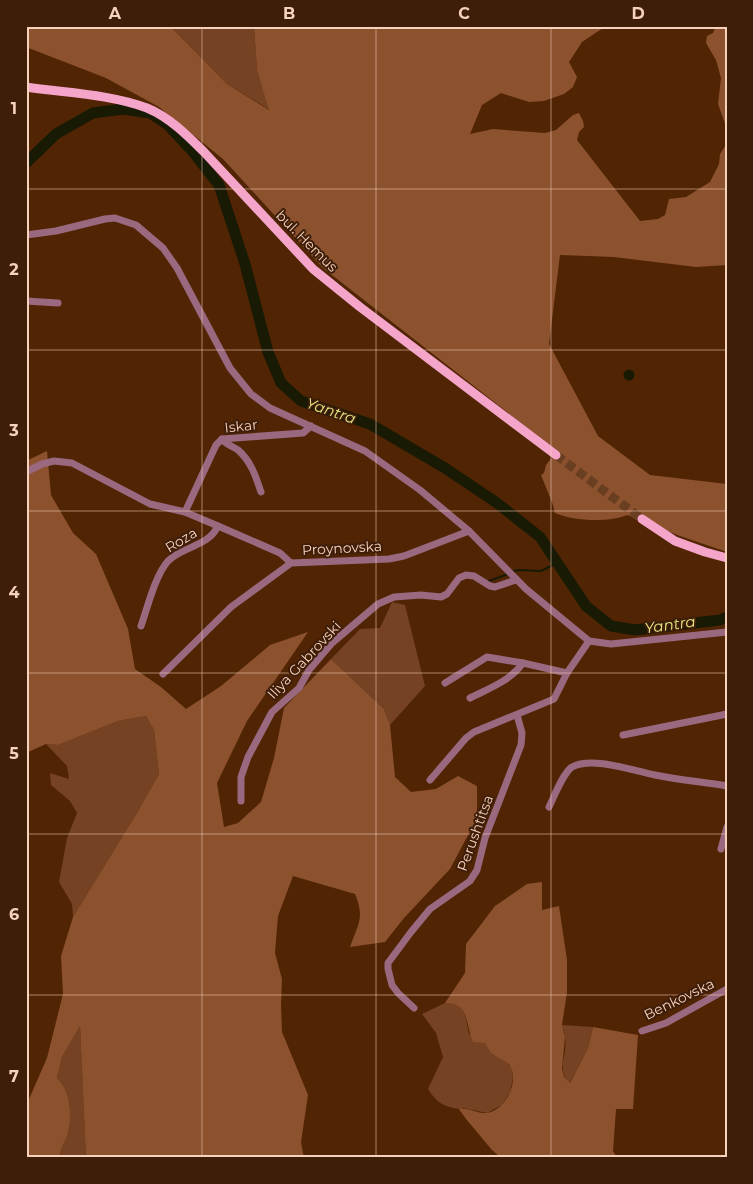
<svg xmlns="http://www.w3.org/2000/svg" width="753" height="1184" font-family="Montserrat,sans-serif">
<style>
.green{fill:#754223}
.forest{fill:#8c522e}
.water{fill:#191a04}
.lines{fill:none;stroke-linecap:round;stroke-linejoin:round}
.stream{stroke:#191a04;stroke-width:2}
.river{stroke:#191a04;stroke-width:11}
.major-tunnel{stroke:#6a3e20;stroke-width:9;stroke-dasharray:9 4.5;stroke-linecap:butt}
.minor{stroke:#9a697f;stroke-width:7}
.major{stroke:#f5a5ca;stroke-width:9}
.grid{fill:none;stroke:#f6d2bd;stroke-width:1;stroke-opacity:0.55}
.labels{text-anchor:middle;stroke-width:4;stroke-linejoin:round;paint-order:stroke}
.street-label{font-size:14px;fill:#f6d2bd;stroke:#3f1e09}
.water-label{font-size:15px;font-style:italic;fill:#e6ea86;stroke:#3f1e09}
.neatline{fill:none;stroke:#f6d2bd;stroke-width:2}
.grid-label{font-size:16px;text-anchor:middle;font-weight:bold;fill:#f6d2bd}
</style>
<rect width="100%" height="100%" fill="#512404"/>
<g class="green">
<path d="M 170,26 L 201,26 L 202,29 L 226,26 L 254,26 L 257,70 L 270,110 L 227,84 Z"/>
<path d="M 392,602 L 405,605 L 425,686 L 390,725 L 384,709 L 331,659 L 360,629 L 380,628 Z"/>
<path d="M 146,716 L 154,730 L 159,774 L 138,811 L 73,917 L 72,904 L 59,882 L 67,838 L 77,813 L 70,801 L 51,785 L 50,773 L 69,779 L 67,766 L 46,744 L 58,745 L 118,721 Z"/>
<path d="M 454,1002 C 467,1008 466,1022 469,1034 L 485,1043 L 494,1055 L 505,1060 L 512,1069 L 513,1077 L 510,1092 L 502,1105 L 487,1113 L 463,1108 L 461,1112 L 459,1109 C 444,1107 436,1102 428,1089 L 443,1057 L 436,1033 L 422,1014 L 445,1003 Z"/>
<path d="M 562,1025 L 593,1027 L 588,1048 L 569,1084 C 556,1067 568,1056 565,1037 C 565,1033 563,1029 562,1025 Z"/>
<path d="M 80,1026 L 86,1158 L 59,1158 C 60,1151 63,1145 66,1139 C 73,1121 72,1091 57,1078 L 62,1057 Z"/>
</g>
<g class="forest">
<path d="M 26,26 L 170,26 L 227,84 L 269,110 L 257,70 L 254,26 L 606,26 L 582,42 L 569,62 L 577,77 L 573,87 L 564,94 L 544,101 L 529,102 L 501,93 L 482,105 L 470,134 L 493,129 L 545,133 L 556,130 L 573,115 L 579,113 L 583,121 L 584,127 L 579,132 L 577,140 L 640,221 L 658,219 L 665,215 L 669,199 L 686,197 L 710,182 L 719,164 L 720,154 L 727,143 L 727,265 L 696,267 L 614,257 L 560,255 L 549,344 L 598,436 L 650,475 L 727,484 L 727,552 L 680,536 L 627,515 C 608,523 573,521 555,513 L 553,505 L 541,475 L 544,473 L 546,465 L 557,451 L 323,268 L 223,159 L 159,107 L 106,78 L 26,47 Z"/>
<path d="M 716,26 L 727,26 L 727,129 L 718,104 L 721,78 L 716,60 L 706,43 L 707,36 L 713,33 Z"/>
<path d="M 47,451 L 51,495 L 73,533 L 96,554 L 128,629 L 135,669 L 161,687 L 186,709 L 221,686 L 270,645 L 308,632 L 247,721 L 217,783 L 224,827 L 238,823 L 261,802 L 274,758 L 284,708 L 331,659 L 384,709 L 390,725 L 395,777 L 411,792 L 436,789 L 458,776 L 477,786 L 477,818 L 450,869 L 404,918 L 385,942 L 350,947 C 358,924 365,918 355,894 L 293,876 L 278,916 L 275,953 L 282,979 L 281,1005 L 282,1032 L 308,1095 L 301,1142 L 304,1158 L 86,1158 L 80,1026 L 62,1057 L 57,1078 C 72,1091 73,1121 66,1139 C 63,1145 60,1151 59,1158 L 26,1158 L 26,1106 L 47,1058 L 63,994 L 61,956 L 73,917 L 138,811 L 159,774 L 154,730 L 146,716 L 118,721 L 58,745 L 46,744 L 26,753 L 26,461 Z"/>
<path d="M 542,882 L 542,910 L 559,906 L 567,960 L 567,992 L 562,1025 L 565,1037 L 562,1069 L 564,1077 L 570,1083 L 588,1048 L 593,1027 L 638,1035 L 633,1109 L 616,1109 L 613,1151 L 617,1158 L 519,1158 L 515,1155 L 511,1158 L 500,1157 L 492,1150 L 466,1119 L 459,1109 C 469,1107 478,1114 487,1113 C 504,1111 517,1086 512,1070 C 508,1060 501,1060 494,1055 C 491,1053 487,1047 485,1043 L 473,1042 C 465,1024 470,1002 445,1003 L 465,973 L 466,944 L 495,906 L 527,884 Z"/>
</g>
<circle class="water" cx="629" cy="375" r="5.5"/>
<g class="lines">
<g class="stream">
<path d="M 512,572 L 518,570 L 541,571 L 557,563"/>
<path d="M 489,581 L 508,574"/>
</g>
<path class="river" d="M 26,163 L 56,134 L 93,113 L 123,109 L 150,113 L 168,125 L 194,153 L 219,185 L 245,264 L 268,352 L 281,383 L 301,401 L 370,424 L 445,468 L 497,503 L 540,537 L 586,606 L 611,626 L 635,630 L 720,620 L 727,617"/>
<path class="major-tunnel" d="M 556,455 L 642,519"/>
<g class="minor">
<path d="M 26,235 L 56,231 L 105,219 L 115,218 L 136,225 L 163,248 L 177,268 L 230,368 L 251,394 L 270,408 L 365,451 L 420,490 L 469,531 L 526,589 L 589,641 L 611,644 L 727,632"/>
<path d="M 26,301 L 58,303"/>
<path d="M 222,439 C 226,445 233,446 238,450 C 251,461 256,477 261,492"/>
<path d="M 26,472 L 42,464 L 54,461 L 72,463 L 150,504 L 185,512 L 218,526"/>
<path d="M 185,512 L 216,445 L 222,439 L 303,433 L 311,426"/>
<path d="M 141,626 C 148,606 155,576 168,561 C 183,546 208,547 218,526 L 280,553 L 291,563"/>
<path d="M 163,674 L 231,607 L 291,563 L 389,559 L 404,556 L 469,531"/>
<path d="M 445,683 L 487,657 L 523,663 L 567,673"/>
<path d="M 470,698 C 490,688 510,681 523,663"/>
<path d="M 623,735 L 727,714"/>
<path d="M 430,780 L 466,738 L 474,732 L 554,699 L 567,673 L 589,641"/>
<path d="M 241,801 L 241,777 L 248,757 L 272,712 L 299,688 L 309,670 L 332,643 L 378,604 L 394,597 L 421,595 L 441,597 L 447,594 L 459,578 L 466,575 L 474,576 L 490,586 L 495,587 L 516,580"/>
<path d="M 549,807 C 554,797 563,773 572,767 C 592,756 634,771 655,775 C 679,780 703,782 727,786"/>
<path d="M 721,849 L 727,827"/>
<path d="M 414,1008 L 398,993 L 392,985 L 388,969 L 388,963 L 411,932 L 430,909 L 470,881 L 477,870 L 485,838 L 521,745 L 522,733 L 517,715"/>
<path d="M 642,1031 L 666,1023 L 727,989"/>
</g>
<g class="major">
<path d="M 26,87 C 66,93 109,94 147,108 C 169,117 187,135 204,152 L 313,269 L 360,307 L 556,455"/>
<path d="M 642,519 L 675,541 L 705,552 L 727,558"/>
</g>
</g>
<path class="grid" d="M 202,26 L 202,1158M 376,26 L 376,1158M 551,26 L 551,1158M 26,189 L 727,189M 26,350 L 727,350M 26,511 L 727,511M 26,673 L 727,673M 26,834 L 727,834M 26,995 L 727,995"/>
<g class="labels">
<g class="street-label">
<text transform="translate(307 241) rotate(45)" y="5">bul. Hemus</text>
<text transform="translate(241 426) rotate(-6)" y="5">Iskar</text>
<text transform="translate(181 540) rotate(-31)" y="5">Roza</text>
<text transform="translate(342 548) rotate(-3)" y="5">Proynovska</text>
<text transform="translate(304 660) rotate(-47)" y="5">Iliya Gabrovski</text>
<text transform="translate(475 833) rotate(-70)" y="5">Perushtitsa</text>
<text transform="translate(679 999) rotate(-26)" y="5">Benkovska</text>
</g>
<g class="water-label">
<text transform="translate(331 411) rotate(19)" y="5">Yantra</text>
<text transform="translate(670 625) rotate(-8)" y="5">Yantra</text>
</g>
</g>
<rect width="753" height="1184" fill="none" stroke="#3f1e09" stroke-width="55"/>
<rect x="28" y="28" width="698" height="1128" class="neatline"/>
<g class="grid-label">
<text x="115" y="19">A</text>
<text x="289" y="19">B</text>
<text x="464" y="19">C</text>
<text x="638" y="19">D</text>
<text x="14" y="114">1</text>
<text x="14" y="275">2</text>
<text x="14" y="436">3</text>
<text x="14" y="598">4</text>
<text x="14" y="759">5</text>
<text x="14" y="920">6</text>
<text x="14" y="1082">7</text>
</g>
</svg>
